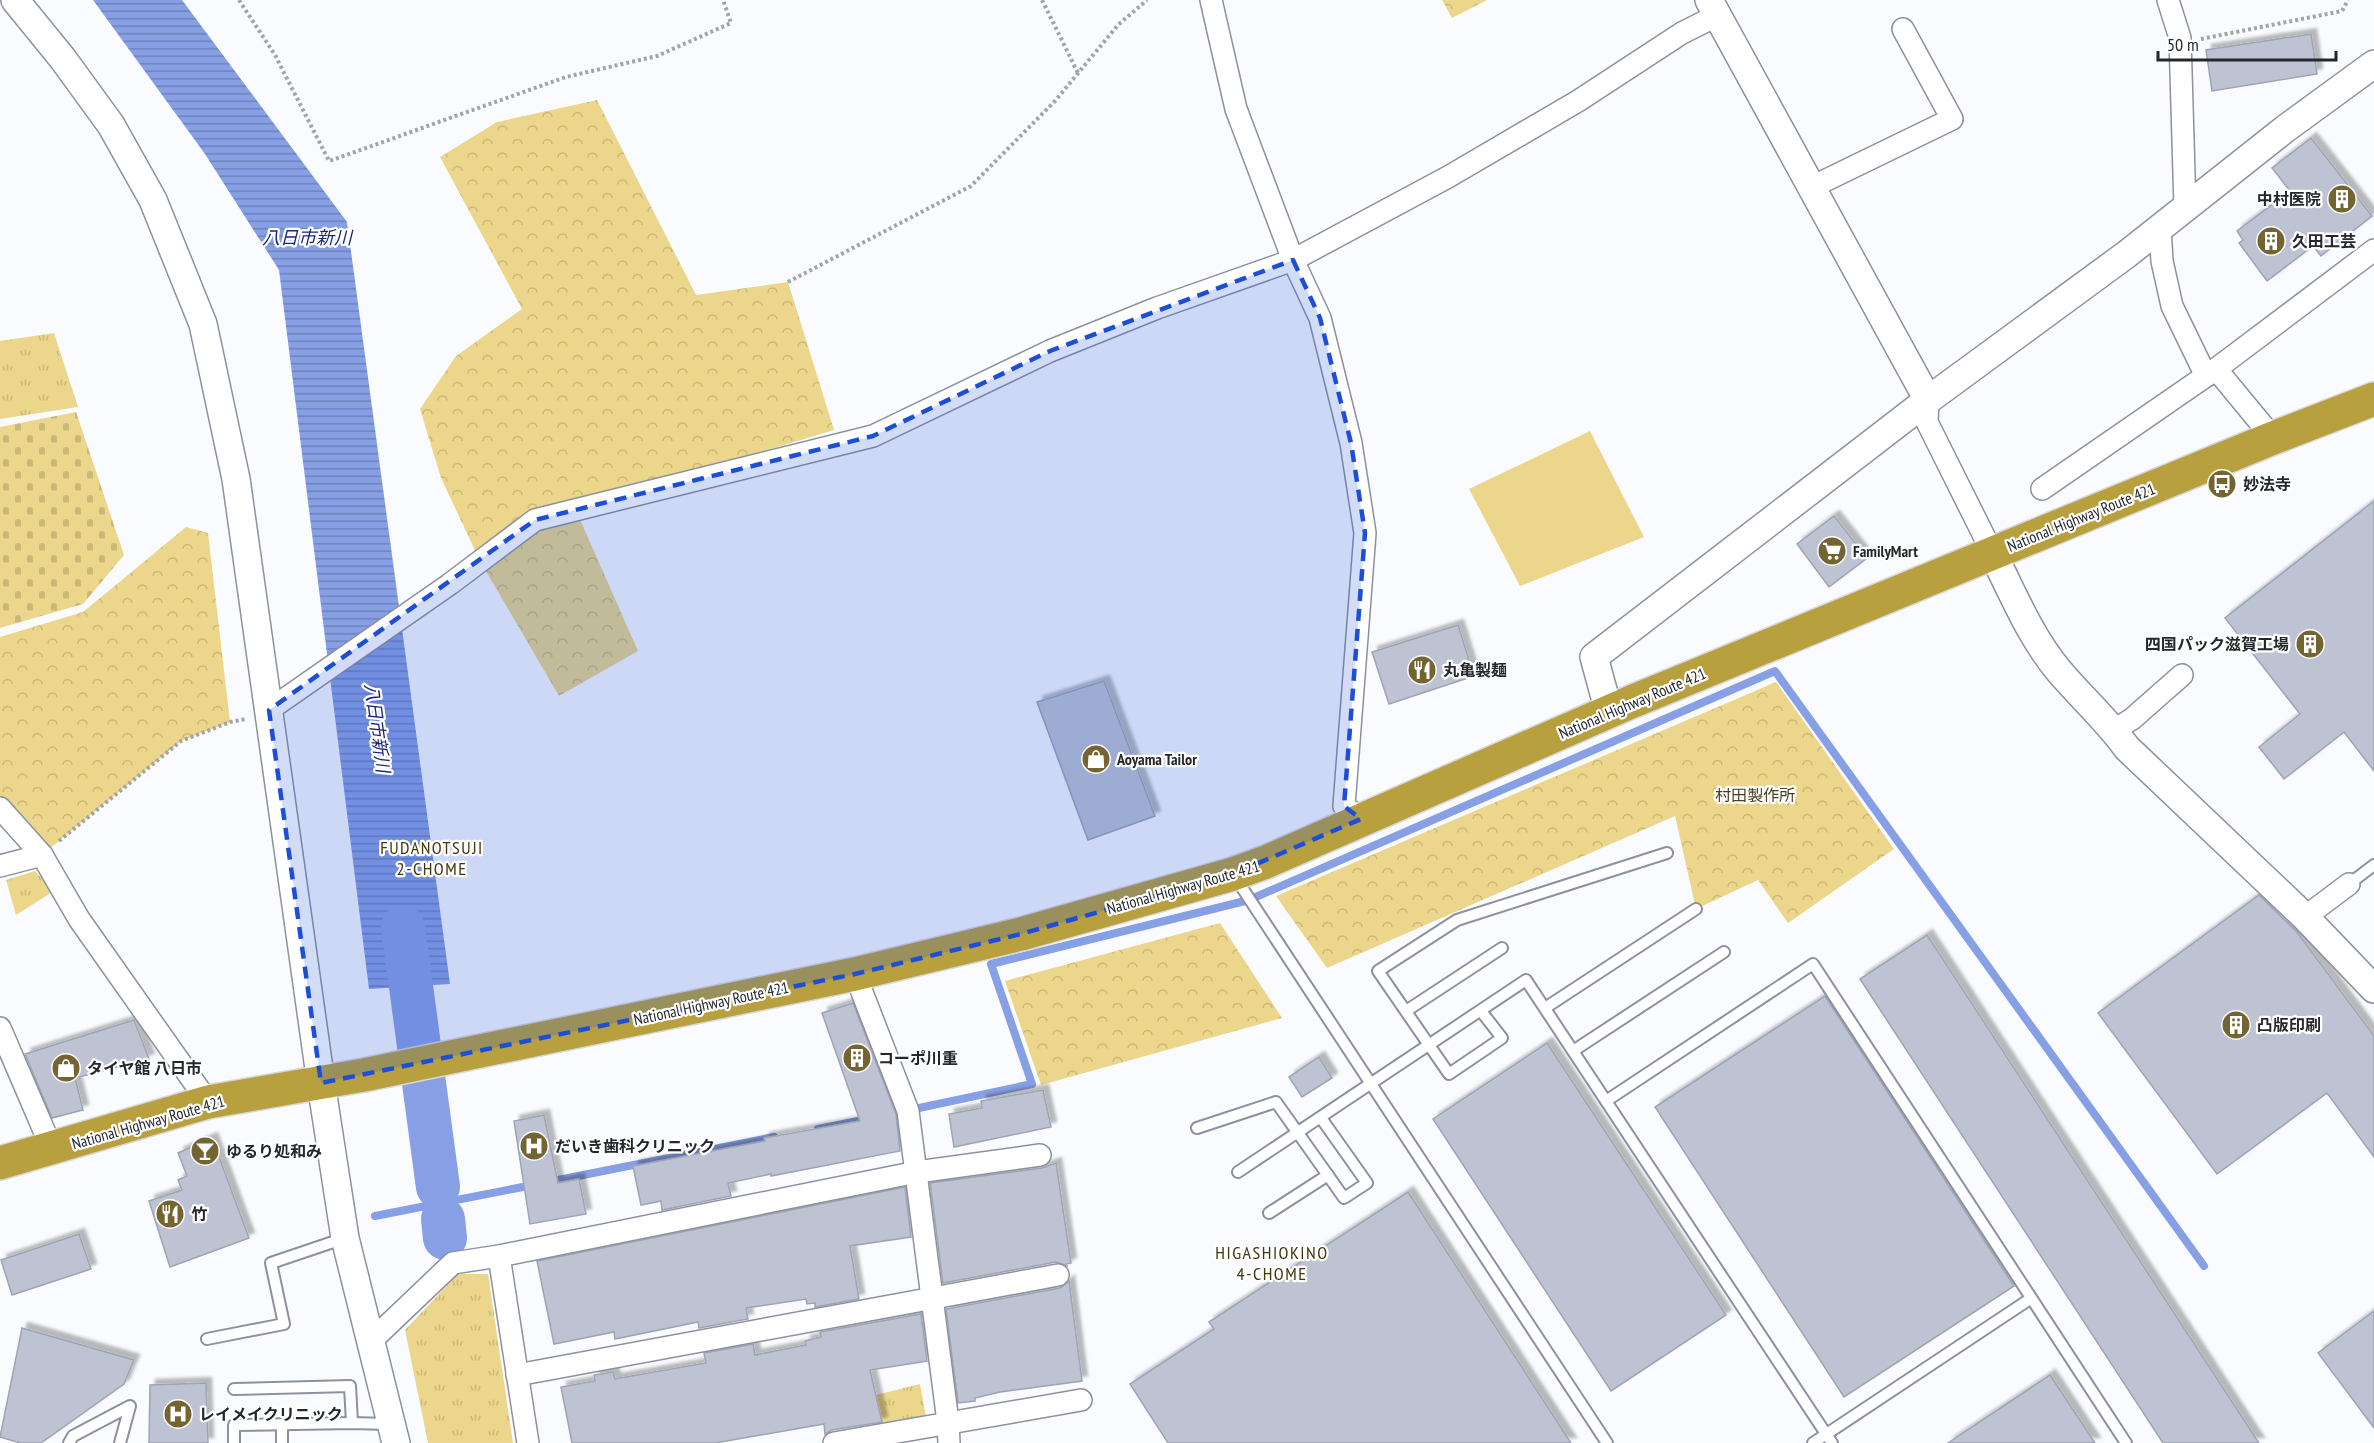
<svg xmlns="http://www.w3.org/2000/svg" width="2374" height="1443" font-family="'PT Sans Narrow','Noto Sans JP',sans-serif">
<style>
.grass{fill:url(#grass-tufts)}
.forest{fill:url(#forest-crowns)}
.cemetery{fill:url(#cemetery-stones)}
.pitch{fill:#ecd68b}
.water{fill:url(#water-rules)}
.lines{fill:none;stroke-linecap:round;stroke-linejoin:round}
.stream{stroke:#879fe4;stroke-width:8}
.river{stroke:#879fe4;stroke-width:44}
.building{fill:#bdc3d2;stroke:#9fa4b3;stroke-width:1.5;filter:url(#shadow)}
.service-casing{stroke:#8b919f;stroke-width:14}
.minor-casing{stroke:#8b919f;stroke-width:24}
.tertiary-casing{stroke:#8b919f;stroke-width:30}
.trunk-casing{stroke:#d8d8d9;stroke-width:36}
.path{stroke:#a2a4a8;stroke-width:4;stroke-dasharray:3 3;stroke-linecap:butt}
.service{stroke:#fff;stroke-width:10}
.minor{stroke:#fff;stroke-width:21}
.tertiary{stroke:#fff;stroke-width:27}
.trunk{stroke:#b8a03f;stroke-width:33}
.marked{fill:#1d4ed8;fill-opacity:0.2;stroke:#1d4ed8;stroke-width:4.5;stroke-dasharray:12 8;stroke-linejoin:round}
.labels{text-anchor:middle;stroke-width:4.5;stroke-linejoin:round;paint-order:stroke}
.poi-label{font-size:16px;font-weight:bold;fill:#24272c;stroke:#fff;text-anchor:start}
.street-label{font-size:16px;fill:#24272c;stroke:#fff}
.park-label{font-size:16px;fill:#4b411e;stroke:#fff}
.water-label{font-size:18px;font-style:italic;fill:#192776;stroke:#fff}
.neighbourhood-label{font-size:18px;letter-spacing:1.5px;fill:#41360c;stroke:#fff}
</style>
<defs>
<pattern id="grass-tufts" width="24" height="20" patternUnits="userSpaceOnUse" patternTransform="scale(1.5)"><rect width="24" height="20" fill="#ecd68b"/><path d="M3 7l-1-3M5 7V3M7 7l1-3M15 17l-1-3M17 17v-4M19 17l1-3" fill="none" stroke="#cab878"/></pattern>
<pattern id="forest-crowns" width="20" height="18" patternUnits="userSpaceOnUse" patternTransform="scale(1.5)"><rect width="20" height="18" fill="#ecd68b"/><path d="M2 6a3 3 0 1 1 6 0M12 15a3 3 0 1 1 6 0" fill="none" stroke="#cab878"/></pattern>
<pattern id="cemetery-stones" width="16" height="16" patternUnits="userSpaceOnUse" patternTransform="scale(1.5)"><rect width="16" height="16" fill="#ecd68b"/><path d="M2 7V4a2 2 0 0 1 4 0v3zM10 15v-3a2 2 0 0 1 4 0v3z" fill="#cab878"/></pattern>
<pattern id="water-rules" width="6" height="5" patternUnits="userSpaceOnUse" patternTransform="scale(1.5)"><rect width="6" height="5" fill="#879fe4"/><path d="M0 2.5h6" fill="none" stroke="#6e82b9"/></pattern>
<filter id="shadow"><feDropShadow dx="5.5" dy="-5.5" stdDeviation="1.5" flood-color="#0004"/></filter>
</defs>
<rect width="100%" height="100%" fill="#f9fbfe"/>
<g class="grass">
<path d="M 54,333 L 78,407 L 0,419 L 0,341 Z"/>
<path d="M 35,871 L 54,891 L 16,915 L 6,880 Z"/>
<path d="M 458,1274 L 488,1274 L 513,1443 L 428,1443 L 405,1330 Z"/>
<path d="M 920,1384 L 926,1417 L 875,1431 L 872,1396 Z"/>
</g>
<g class="forest">
<path d="M 1442,0 L 1487,0 L 1452,18 Z"/>
<path d="M 597,100 L 696,295 L 788,282 L 834,430 L 540,519 L 578,515 L 638,651 L 559,696 L 480,561 L 441,478 L 420,409 L 456,356 L 522,309 L 440,157 L 497,122 Z"/>
<path d="M 186,527 L 208,533 L 230,722 L 181,741 L 42,855 L 0,808 L 0,637 L 83,612 Z"/>
<path d="M 1776,682 L 1894,849 L 1788,923 L 1758,880 L 1696,909 L 1675,816 L 1327,968 L 1276,896 Z"/>
<path d="M 1220,923 L 1282,1018 L 1041,1085 L 1005,981 Z"/>
</g>
<path class="cemetery" d="M 76,412 L 124,555 L 83,604 L 0,628 L 0,427 Z"/>
<path class="pitch" d="M 1590,431 L 1644,537 L 1520,586 L 1469,489 Z"/>
<path class="water" d="M 93,0 L 182,0 L 347,222 L 450,984 L 369,989 L 279,270 L 205,154 Z"/>
<g class="lines">
<g class="stream">
<path d="M 886,1115 L 1032,1084 L 991,964 L 1249,900 L 1775,671 L 2204,1266"/>
<path d="M 818,1129 L 868,1119"/>
<path d="M 548,1182 L 774,1137"/>
<path d="M 375,1216 L 533,1185"/>
</g>
<g class="river">
<path d="M 403,927 L 438,1187"/>
<path d="M 443,1219 L 445,1238"/>
</g>
</g>
<g class="building">
<path d="M 2311,34 L 2317,74 L 2212,91 L 2206,50 Z"/>
<path d="M 2311,138 L 2372,216 L 2321,256 L 2313,246 L 2267,281 L 2239,243 L 2243,240 L 2237,231 L 2290,191 L 2272,168 Z"/>
<path d="M 2374,501 L 2374,771 L 2344,732 L 2284,779 L 2259,747 L 2300,714 L 2225,618 Z"/>
<path d="M 1834,516 L 1867,558 L 1829,587 L 1797,544 Z"/>
<path d="M 1458,625 L 1474,676 L 1389,704 L 1372,652 Z"/>
<path d="M 1104,681 L 1155,816 L 1088,840 L 1037,702 Z"/>
<path d="M 2259,895 L 2297,932 L 2374,1036 L 2374,1157 L 2327,1093 L 2217,1174 L 2098,1013 Z"/>
<path d="M 1927,935 L 2259,1443 L 2163,1443 L 1860,979 Z"/>
<path d="M 1825,996 L 2014,1286 L 1844,1397 L 1655,1107 Z"/>
<path d="M 853,1003 L 896,1114 L 900,1151 L 771,1176 L 771,1174 L 728,1183 L 731,1196 L 662,1210 L 661,1201 L 641,1205 L 633,1166 L 765,1141 L 764,1138 L 860,1121 L 822,1013 Z"/>
<path d="M 134,1020 L 149,1059 L 75,1078 L 83,1110 L 52,1118 L 25,1054 Z"/>
<path d="M 1547,1043 L 1726,1315 L 1611,1391 L 1433,1119 Z"/>
<path d="M 1319,1057 L 1332,1078 L 1302,1097 L 1289,1077 Z"/>
<path d="M 1043,1090 L 1051,1127 L 954,1147 L 949,1114 L 982,1108 L 981,1101 Z"/>
<path d="M 544,1115 L 558,1183 L 579,1179 L 586,1214 L 530,1224 L 514,1121 Z"/>
<path d="M 212,1138 L 249,1238 L 170,1267 L 149,1201 L 182,1190 L 178,1180 L 187,1176 L 178,1153 Z"/>
<path d="M 1056,1163 L 1071,1263 L 1066,1264 L 1067,1266 L 1056,1262 L 943,1283 L 930,1183 L 1042,1168 Z"/>
<path d="M 905,1187 L 911,1237 L 850,1246 L 859,1299 L 815,1307 L 815,1303 L 807,1304 L 806,1299 L 746,1308 L 748,1319 L 699,1328 L 698,1322 L 615,1339 L 614,1332 L 554,1344 L 537,1261 Z"/>
<path d="M 1408,1192 L 1571,1443 L 1168,1443 L 1130,1384 L 1214,1329 L 1209,1322 Z"/>
<path d="M 79,1234 L 91,1269 L 12,1295 L 1,1260 Z"/>
<path d="M 1069,1281 L 1082,1381 L 1000,1392 L 975,1398 L 975,1401 L 958,1403 L 946,1309 L 1060,1288 Z"/>
<path d="M 2374,1311 L 2374,1428 L 2318,1353 Z"/>
<path d="M 921,1314 L 927,1361 L 870,1370 L 882,1422 L 832,1430 L 825,1434 L 824,1424 L 715,1443 L 572,1443 L 561,1387 L 595,1381 L 594,1375 L 613,1372 L 615,1379 L 706,1363 L 704,1353 L 753,1344 L 755,1355 L 806,1345 L 805,1341 L 821,1337 L 820,1332 Z"/>
<path d="M 22,1328 L 134,1360 L 124,1384 L 41,1443 L 20,1443 L 0,1437 Z"/>
<path d="M 2050,1375 L 2095,1443 L 1948,1443 Z"/>
<path d="M 206,1383 L 208,1443 L 149,1443 L 150,1385 Z"/>
</g>
<g class="lines">
<g class="service-casing">
<g id="service">
<path d="M 1235,877 L 1607,1443"/>
<path d="M 2349,884 L 2374,865"/>
<path d="M 1545,1008 L 1696,909"/>
<path d="M 1406,1011 L 1502,948"/>
<path d="M 1481,1011 L 1502,1038 L 1449,1074 L 1378,971 L 1457,920 L 1667,853"/>
<path d="M 1573,1051 L 1724,952"/>
<path d="M 1606,1101 L 1813,964 L 2126,1443"/>
<path d="M 1197,1128 L 1276,1102 L 1344,1198 L 1367,1183 L 1321,1118"/>
<path d="M 1238,1172 L 1526,980 L 1832,1443"/>
<path d="M 1269,1213 L 1328,1175"/>
<path d="M 207,1339 L 284,1324 L 271,1263 L 345,1238"/>
<path d="M 234,1389 L 350,1386 L 352,1423"/>
<path d="M 282,1424 L 282,1443"/>
<path d="M 69,1443 L 73,1436 L 130,1406 L 120,1443"/>
<path d="M 234,1443 L 234,1425 L 352,1423 L 389,1424"/>
<path d="M 1813,1443 L 2030,1299"/>
</g>
</g>
<g class="minor-casing">
<g id="minor">
<path d="M 1211,0 L 1236,109 L 1293,260 L 1320,318 L 1351,443 L 1365,533 L 1344,806 L 1361,819"/>
<path d="M 2168,0 L 2180,38 L 2185,208"/>
<path d="M 1812,187 L 1952,119 L 1903,29"/>
<path d="M 2160,228 L 2162,261 L 2172,306 L 2206,376"/>
<path d="M 2216,369 L 2273,438"/>
<path d="M 1928,400 L 1927,422 L 1993,554"/>
<path d="M 2042,489 L 2216,369 L 2374,250"/>
<path d="M 269,710 L 450,584 L 535,520 L 873,436 L 1050,351 L 1157,308 L 1293,260 L 1448,177 L 1578,101 L 1682,33 L 1718,15"/>
<path d="M 2114,730 L 2132,719 L 2182,675"/>
<path d="M 0,808 L 42,855 L 79,919 L 208,1102"/>
<path d="M 0,866 L 42,855"/>
<path d="M 2305,917 L 2349,884"/>
<path d="M 855,974 L 908,1111 L 948,1422 L 949,1443"/>
<path d="M 0,1028 L 52,1149"/>
<path d="M 499,1256 L 528,1443"/>
<path d="M 370,1342 L 453,1263 L 499,1256 L 917,1172 L 1040,1155"/>
<path d="M 517,1375 L 1058,1275"/>
<path d="M 834,1443 L 1081,1400"/>
</g>
</g>
<g class="tertiary-casing">
<g id="tertiary">
<path d="M 15,0 L 63,59 L 111,125 L 153,200 L 203,324 L 236,479 L 321,1083 L 345,1238 L 396,1443"/>
<path d="M 1709,0 L 1928,400"/>
<path d="M 1993,554 C 2013,594 2030,636 2059,671 C 2081,697 2107,720 2127,748 L 2305,917 L 2374,989"/>
<path d="M 1609,712 L 1594,657 L 1928,400 L 2127,254 L 2285,129 L 2374,64"/>
</g>
</g>
<g class="trunk-casing">
<path id="trunk" d="M 0,1163 L 208,1102 L 364,1075 L 855,974 L 1021,934 L 1233,874 L 1266,862 L 1631,702 L 2273,438 L 2374,399"/>
</g>
<g class="path">
<path d="M 239,0 L 275,55 L 329,161 L 566,77 L 657,56 L 731,23 L 723,0"/>
<path d="M 1042,0 L 1078,73"/>
<path d="M 2201,39 L 2342,11 L 2348,0"/>
<path d="M 788,282 L 971,186 L 1055,101 L 1118,25 L 1147,0"/>
<path d="M 59,841 L 181,741 L 230,722 L 246,719"/>
</g>
<use href="#service" class="service"/>
<use href="#minor" class="minor"/>
<use href="#tertiary" class="tertiary"/>
<use href="#trunk" class="trunk"/>
</g>
<path class="marked" d="M 1293,260 L 1320,318 L 1351,443 L 1365,533 L 1344,806 L 1361,819 L 1233,874 L 1021,934 L 855,974 L 321,1083 L 269,710 L 535,520 L 873,436 L 1050,351 Z"/>
<defs>
<g id="building-disc" transform="scale(1.5)"><circle r="9.5" fill="#736431" stroke="#fff"/><path d="M-4-6H4V6H1V3H-1V6H-4ZM-2.5-4.3h1.7v1.8h-1.7ZM.8-4.3h1.7v1.8H.8ZM-2.5-1h1.7V.8h-1.7ZM.8-1h1.7V.8H.8Z" fill="#fff"/></g>
<g id="bus-disc" transform="scale(1.5)"><circle r="9.5" fill="#736431" stroke="#fff"/><path d="M-5-6H5V4H4V6H2V4H-2V6H-4V4H-5ZM-3.5-4V0h7V-4ZM-3.5 1.2v1.5H-2V1.2ZM2 1.2v1.5H3.5V1.2Z" fill="#fff"/></g>
<g id="supermarket-disc" transform="scale(1.5)"><circle r="9.5" fill="#736431" stroke="#fff"/><path d="M-6-5.5h2.5l.6 2H6L4.5 2H-2.5L-4.4-4H-6ZM-1.5 3.2a1.3 1.3 0 1 0 .1 0ZM3 3.2a1.3 1.3 0 1 0 .1 0Z" fill="#fff"/></g>
<g id="restaurant-disc" transform="scale(1.5)"><circle r="9.5" fill="#736431" stroke="#fff"/><path d="M-5-6h1v4h1v-4h1v4h1v-4h1v5L-1.5 .5V6h-2V.5L-5-1ZM5-6V6H3V1.5H1.5Q1.5-4 5-6Z" fill="#fff"/></g>
<g id="shop-disc" transform="scale(1.5)"><circle r="9.5" fill="#736431" stroke="#fff"/><path d="M-5-2.5h2.3a2.7 3.5 0 0 1 5.4 0H5L5.5 6h-11ZM-1.5-2.5h3a1.5 2.3 0 0 0-3 0Z" fill="#fff"/></g>
<g id="hospital-disc" transform="scale(1.5)"><circle r="9.5" fill="#736431" stroke="#fff"/><path d="M-5-5h3v3.5h4V-5h3V5h-3V1.5h-4V5h-3Z" fill="#fff"/></g>
<g id="bar-disc" transform="scale(1.5)"><circle r="9.5" fill="#736431" stroke="#fff"/><path d="M-6-5H6L.8 .8V4.5H3.5V6h-7V4.5H-.8V.8Z" fill="#fff"/></g>
</defs>
<g fill-rule="evenodd">
<use href="#building-disc" x="2342" y="199"/>
<use href="#building-disc" x="2271" y="241"/>
<use href="#bus-disc" x="2222" y="484"/>
<use href="#supermarket-disc" x="1832" y="551"/>
<use href="#building-disc" x="2310" y="644"/>
<use href="#restaurant-disc" x="1422" y="670"/>
<use href="#shop-disc" x="1096" y="759"/>
<use href="#building-disc" x="2236" y="1025"/>
<use href="#building-disc" x="857" y="1058"/>
<use href="#shop-disc" x="66" y="1068"/>
<use href="#hospital-disc" x="534" y="1146"/>
<use href="#bar-disc" x="205" y="1151"/>
<use href="#restaurant-disc" x="170" y="1214"/>
<use href="#hospital-disc" x="178" y="1414"/>
</g>
<g class="labels">
<g class="poi-label">
<text x="2321" y="205" text-anchor="end">中村医院</text>
<text x="2292" y="247">久田工芸</text>
<text x="2243" y="490">妙法寺</text>
<text x="1853" y="557">FamilyMart</text>
<text x="2289" y="650" text-anchor="end">四国パック滋賀工場</text>
<text x="1443" y="676">丸亀製麺</text>
<text x="1117" y="765">Aoyama Tailor</text>
<text x="2257" y="1031">凸版印刷</text>
<text x="878" y="1064">コーポ川重</text>
<text x="87" y="1074">タイヤ館 八日市</text>
<text x="555" y="1152">だいき歯科クリニック</text>
<text x="226" y="1157">ゆるり処和み</text>
<text x="191" y="1220">竹</text>
<text x="199" y="1420">レイメイクリニック</text>
</g>
<g class="street-label">
<text transform="translate(2081 517) rotate(-22)" y="6">National Highway Route 421</text>
<text transform="translate(1632 703) rotate(-23)" y="6">National Highway Route 421</text>
<text transform="translate(1183 887) rotate(-16)" y="6">National Highway Route 421</text>
<text transform="translate(711 1003) rotate(-12)" y="6">National Highway Route 421</text>
<text transform="translate(148 1122) rotate(-16)" y="6">National Highway Route 421</text>
</g>
<g class="park-label">
<text x="1755" y="801">村田製作所</text>
</g>
<g class="water-label">
<text x="307" y="244">八日市新川</text>
<text transform="translate(377 728) rotate(82)" y="6">八日市新川</text>
</g>
<g class="neighbourhood-label">
<text x="432" y="854">FUDANOTSUJI<tspan x="432" dy="21">2-CHOME</tspan></text>
<text x="1272" y="1259">HIGASHIOKINO<tspan x="1272" dy="21">4-CHOME</tspan></text>
</g>
</g>
<path d="M2158 51v9h178v-9" fill="none" stroke="#24272c" stroke-width="3"/>
<text x="2167" y="51" font-size="18" fill="#24272c" stroke="#ffffff" stroke-width="4.5" paint-order="stroke">50 m</text>
</svg>
